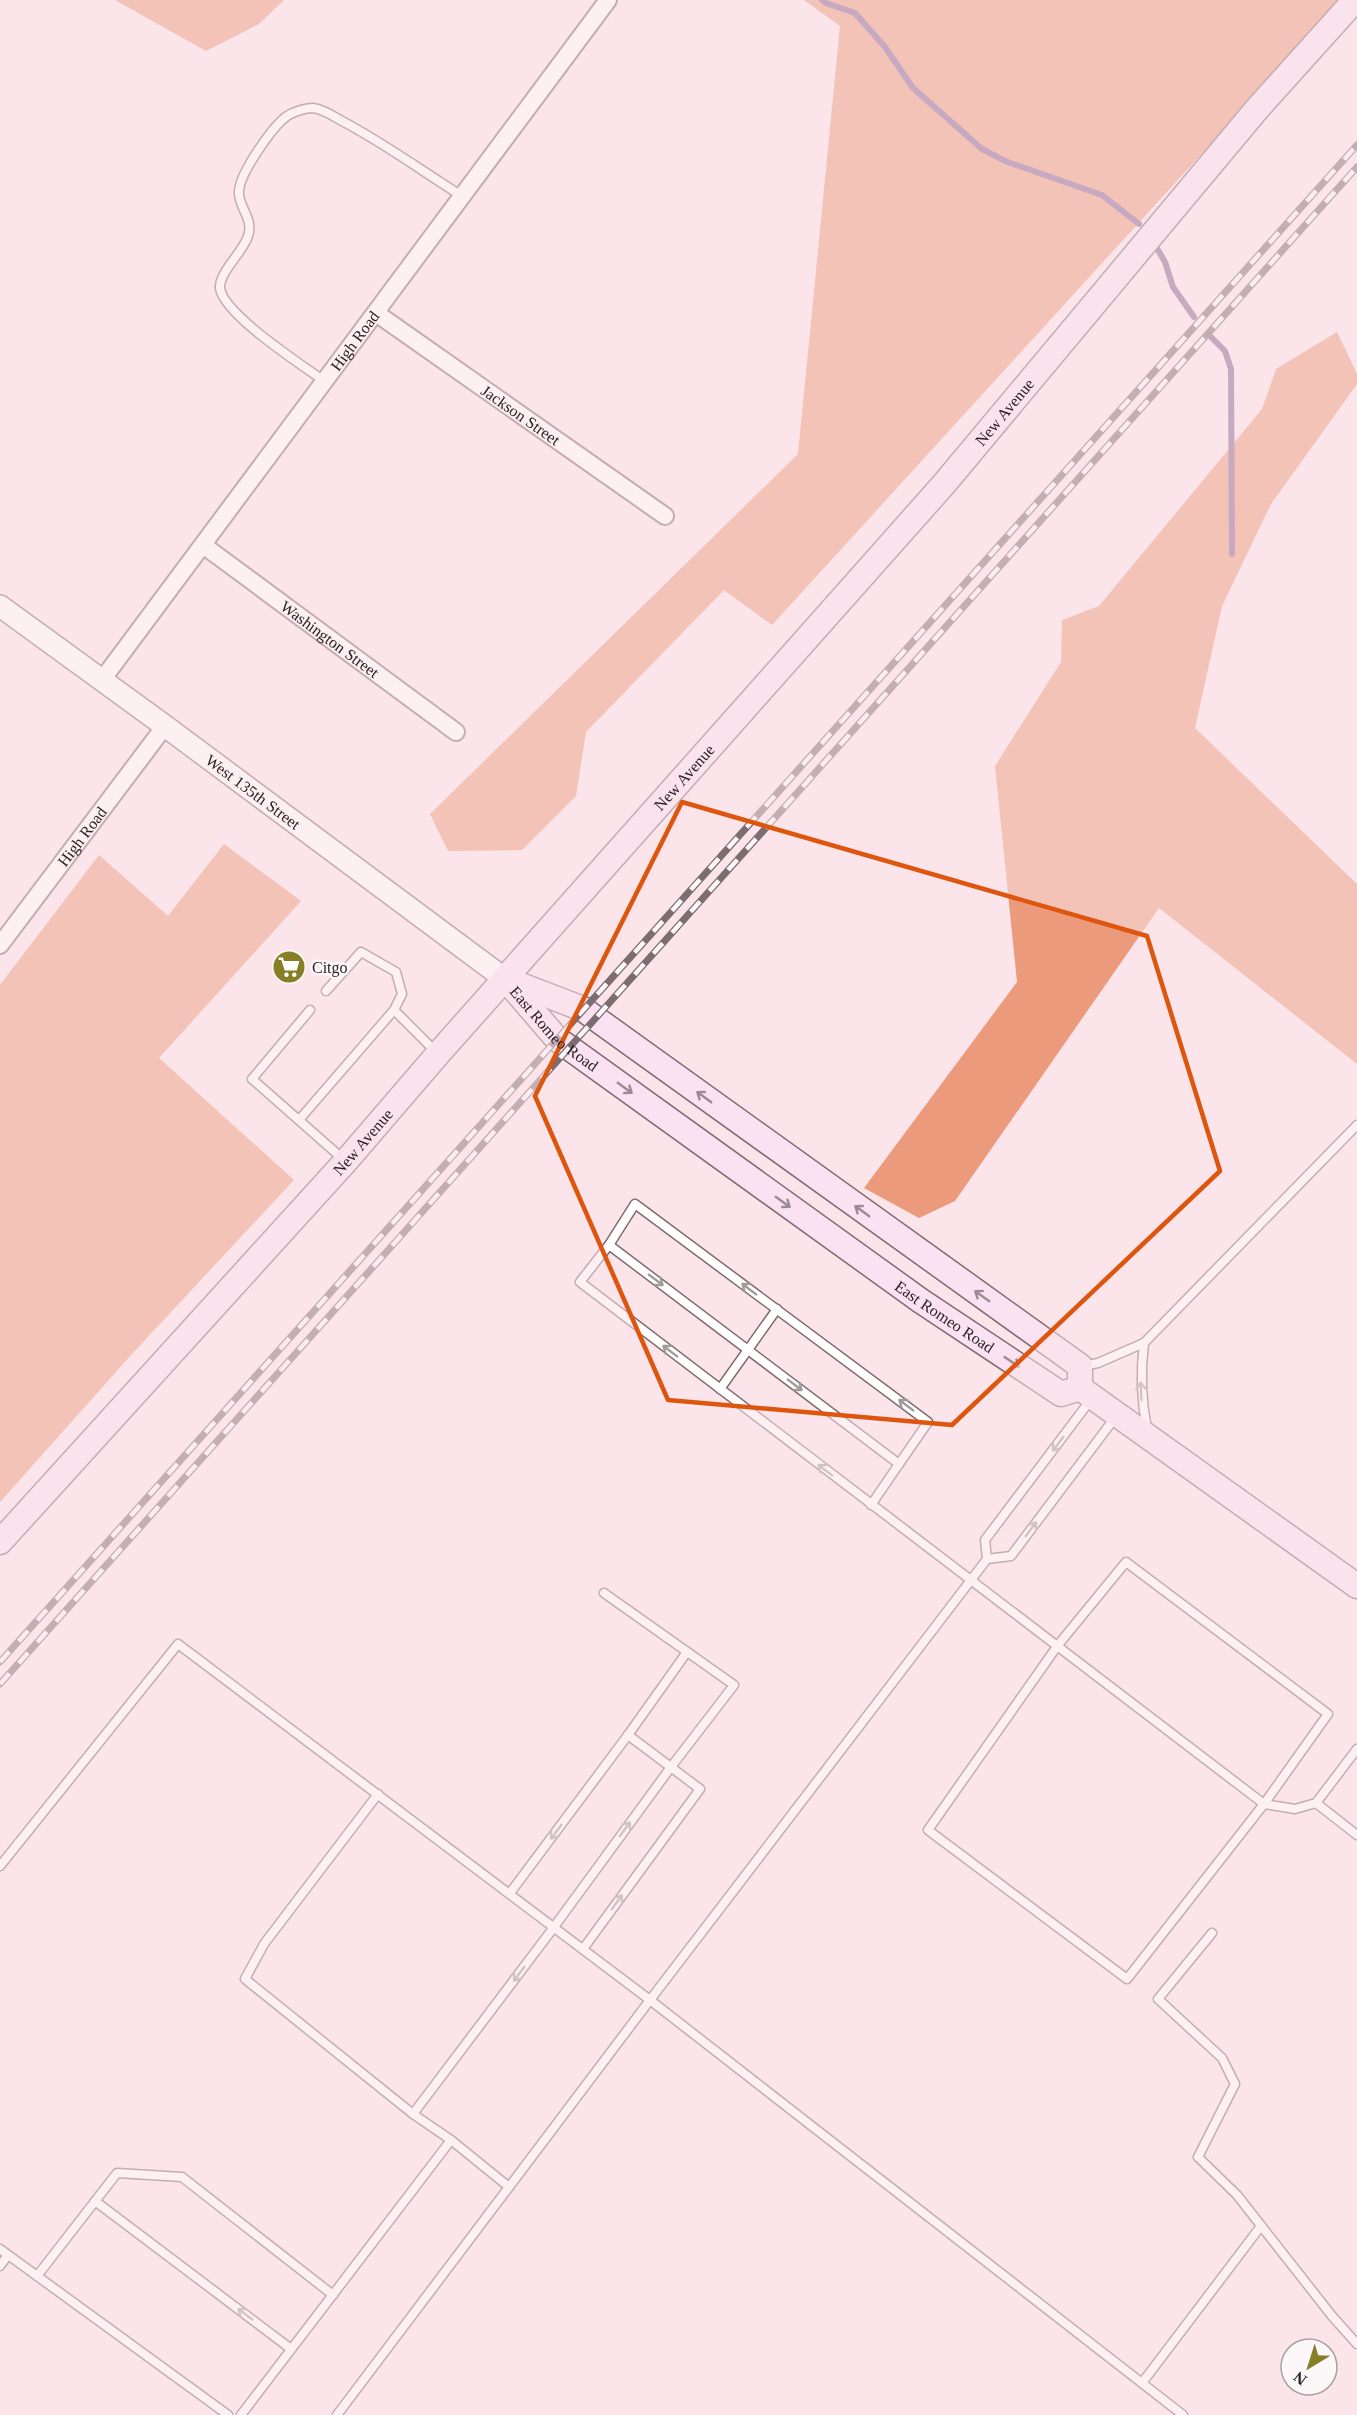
<svg xmlns="http://www.w3.org/2000/svg" width="1357" height="2415" font-family="'Times New Roman',serif">
<style>
.forest{fill:#eb9b7b}
.lines{fill:none;stroke-linecap:round;stroke-linejoin:round}
.stream{stroke:#886290;stroke-width:6}
.service-casing{stroke:#7f6b70;stroke-width:11}
.minor-casing{stroke:#7f6b70;stroke-width:20}
.tertiary-casing{stroke:#7f6b70;stroke-width:24}
.secondary-casing{stroke:#7f6b70;stroke-width:27}
.service{stroke:#fff;stroke-width:8}
.minor{stroke:#fff;stroke-width:16}
.tertiary{stroke:#fff;stroke-width:21}
.secondary{stroke:#fae2f2;stroke-width:24}
.rail-casing{stroke:#7c6d72;stroke-width:7}
.rail{stroke:#fcf7f8;stroke-width:4.5;stroke-dasharray:14;stroke-linecap:butt}
.oneway{stroke:#9c8b95}
.oneway2{stroke:#9f9b9c}
.marked{fill:none;stroke:#de560d;stroke-width:4.5;stroke-linejoin:round}
.labels{text-anchor:middle;stroke-width:5;stroke-linejoin:round;paint-order:stroke}
.street-label{font-size:16px;fill:#2a2124;stroke:#fcf7f8}
.poi-label{font-size:16px;fill:#2a2124;stroke:#fcf7f8;text-anchor:start}
</style>
<rect width="100%" height="100%" fill="#fbe4ea"/>
<g class="forest">
<path d="M 115,0 L 284,0 L 259,24 L 206,51 Z"/>
<path d="M 804,0 L 1342,0 L 772,625 L 724,590 L 586,732 L 576,796 L 522,850 L 448,851 L 430,814 L 798,454 L 840,26 Z"/>
<path d="M 1337,332 L 1357,374 L 1357,384 L 1271,504 L 1222,606 L 1195,728 L 1357,884 L 1357,1064 L 1159,908 L 955,1201 L 919,1218 L 864,1188 L 1017,982 L 995,766 L 1061,662 L 1062,620 L 1099,606 L 1262,409 L 1276,369 Z"/>
<path d="M 224,844 L 301,901 L 159,1058 L 294,1180 L 131,1355 L 0,1502 L 0,985 L 99,855 L 168,916 Z"/>
</g>
<g class="lines">
<g class="stream">
<path d="M 822,0 L 826,3 L 855,13 L 885,47 L 913,88 L 982,149 L 1005,161 L 1102,195 L 1139,224"/>
<path d="M 1155,245 L 1165,262 L 1173,287 L 1194,317"/>
<path d="M 1211,337 L 1225,351 L 1231,369 L 1232,554"/>
</g>
<g class="service-casing">
<g id="service">
<path d="M 324,381 C 302,365 223,314 220,288 C 219,272 244,251 248,236 C 254,219 239,208 239,193 C 238,175 273,126 287,116 C 293,112 305,108 313,108 C 323,109 333,116 342,121 C 384,143 422,171 462,196"/>
<path d="M 326,991 L 361,952 L 396,972 L 402,994 L 394,1010 L 437,1053"/>
<path d="M 310,1010 L 252,1079 L 343,1159"/>
<path d="M 299,1120 L 394,1010"/>
<path d="M 609,1245 L 899,1464 L 871,1505"/>
<path d="M 1144,1343 C 1140,1374 1141,1399 1147,1429"/>
<path d="M 1082,1366 L 1098,1363 L 1144,1343 L 1357,1125"/>
<path d="M 720,1389 L 777,1309"/>
<path d="M 899,1464 L 928,1422 L 635,1204 L 609,1245 L 580,1282 C 808,1456 1037,1629 1264,1804 L 1295,1809 L 1316,1803 L 1357,1749"/>
<path d="M 987,1559 L 1011,1556 L 1117,1415"/>
<path d="M 1126,1562 L 1328,1714 L 1264,1804 L 1127,1979 L 928,1830 L 1058,1645 Z"/>
<path d="M 378,1794 L 264,1944 L 245,1979 L 413,2114 L 451,2140"/>
<path d="M 1316,1803 L 1357,1835"/>
<path d="M 0,1866 L 178,1644 L 650,2000 L 1183,2415"/>
<path d="M 510,1893 L 628,1735 L 687,1652"/>
<path d="M 1212,1933 L 1158,1999 L 1222,2058 L 1235,2084 L 1198,2157 L 1237,2195 L 1332,2316 L 1357,2344"/>
<path d="M 583,1949 L 700,1789 L 628,1735"/>
<path d="M 413,2114 L 554,1927 L 671,1767 L 734,1685 L 604,1593"/>
<path d="M 95,2201 L 291,2349"/>
<path d="M 0,2249 L 228,2415"/>
<path d="M 0,2266 L 8,2255"/>
<path d="M 37,2276 L 117,2173 L 182,2177 L 333,2295"/>
<path d="M 1142,2383 L 1261,2226"/>
<path d="M 241,2415 L 451,2140 L 509,2187"/>
<path d="M 337,2415 L 650,2000 L 987,1559 L 985,1540 L 1092,1398"/>
</g>
</g>
<g class="minor-casing">
<g id="minor">
<path id="s1" d="M 376,313 L 665,516"/>
<path id="s2" d="M 203,545 L 456,732"/>
<path id="s3" d="M 102,680 L 608,0"/>
<path id="s4" d="M 0,945 L 165,726"/>
</g>
</g>
<g class="tertiary-casing">
<g id="tertiary">
<path id="s5" d="M 0,606 L 165,726 L 505,979"/>
</g>
</g>
<g class="secondary-casing">
<g id="secondary">
<path d="M 505,979 L 583,1009 L 595,1018 L 1080,1366 L 1080,1388"/>
<path id="s6" d="M 508,982 L 557,1039 L 921,1301 L 1061,1394 L 1080,1388"/>
<path d="M 1080,1388 L 1357,1586"/>
<path id="s7" d="M 0,1542 L 346,1161 L 438,1054 L 944,484 L 1257,109 L 1355,0"/>
</g>
</g>
<use href="#service" class="service"/>
<use href="#minor" class="minor"/>
<use href="#tertiary" class="tertiary"/>
<use href="#secondary" class="secondary"/>
<g class="rail-casing">
<g id="rail">
<path d="M 0,1662 L 1357,145"/>
<path d="M 0,1684 L 1357,167"/>
</g>
</g>
<use href="#rail" class="rail"/>
</g>
<defs><path id="oneway-shaft" d="M-6 0H5M1.5-3L5.5 0L1.5 3" fill="none" stroke-width="1.6" stroke-linecap="round" stroke-linejoin="round" transform="scale(1.5)"/></defs>
<g class="oneway">
<use href="#oneway-shaft" transform="translate(625 1088) rotate(36)"/>
<use href="#oneway-shaft" transform="translate(704 1097) rotate(-144)"/>
<use href="#oneway-shaft" transform="translate(783 1202) rotate(36)"/>
<use href="#oneway-shaft" transform="translate(862 1211) rotate(-144)"/>
<use href="#oneway-shaft" transform="translate(982 1296) rotate(-145)"/>
<use href="#oneway-shaft" transform="translate(1012 1362) rotate(34)"/>
</g>
<g class="oneway2">
<use href="#oneway-shaft" transform="translate(656 1280) rotate(37)"/>
<use href="#oneway-shaft" transform="translate(749 1289) rotate(-143)"/>
<use href="#oneway-shaft" transform="translate(670 1351) rotate(-143)"/>
<use href="#oneway-shaft" transform="translate(795 1385) rotate(37)"/>
<use href="#oneway-shaft" transform="translate(1141 1391) rotate(-92)"/>
<use href="#oneway-shaft" transform="translate(906 1405) rotate(-143)"/>
<use href="#oneway-shaft" transform="translate(1058 1444) rotate(127)"/>
<use href="#oneway-shaft" transform="translate(825 1470) rotate(-143)"/>
<use href="#oneway-shaft" transform="translate(1031 1529) rotate(-53)"/>
<use href="#oneway-shaft" transform="translate(625 1829) rotate(-54)"/>
<use href="#oneway-shaft" transform="translate(556 1832) rotate(127)"/>
<use href="#oneway-shaft" transform="translate(617 1902) rotate(-54)"/>
<use href="#oneway-shaft" transform="translate(519 1974) rotate(127)"/>
<use href="#oneway-shaft" transform="translate(245 2314) rotate(-143)"/>
</g>
<path d="M0 0H1357V2415H0ZM 682,802 L 1147,936 L 1220,1171 L 952,1425 L 668,1400 L 535,1096 Z" fill="#fbe4ea" fill-opacity=".55" fill-rule="evenodd"/>
<path class="marked" d="M 682,802 L 1147,936 L 1220,1171 L 952,1425 L 668,1400 L 535,1096 Z"/>
<defs>
<g id="supermarket-disc" transform="scale(1.725)"><circle r="9.5" fill="#867f26" stroke="#fcf7f8"/><path d="M-6-5.5h2.5l.6 2H6L4.5 2H-2.5L-4.4-4H-6ZM-1.5 3.2a1.3 1.3 0 1 0 .1 0ZM3 3.2a1.3 1.3 0 1 0 .1 0Z" fill="#fff"/></g>
</defs>
<g fill-rule="evenodd">
<use href="#supermarket-disc" x="289" y="967"/>
</g>
<g class="labels">
<g class="street-label">
<text dy="6" stroke="none"><textPath href="#s3" startOffset="423">High Road</textPath></text>
<text dy="6" stroke="none"><textPath href="#s7" startOffset="1512">New Avenue</textPath></text>
<text dy="6" stroke="none"><textPath href="#s1" startOffset="177">Jackson Street</textPath></text>
<text dy="6" stroke="none"><textPath href="#s2" startOffset="158">Washington Street</textPath></text>
<text dy="6" stroke="none"><textPath href="#s7" startOffset="1026">New Avenue</textPath></text>
<text dy="6" stroke="none"><textPath href="#s5" startOffset="314">West 135th Street</textPath></text>
<text dy="6" stroke="none"><textPath href="#s4" startOffset="136">High Road</textPath></text>
<text dy="6" stroke="none"><textPath href="#s6" startOffset="66">East Romeo Road</textPath></text>
<text dy="6" stroke="none"><textPath href="#s7" startOffset="540">New Avenue</textPath></text>
<text dy="6" stroke="none"><textPath href="#s6" startOffset="552">East Romeo Road</textPath></text>
</g>
<g class="poi-label">
<text x="312" y="973">Citgo</text>
</g>
</g>
<g transform="translate(1309 2367) rotate(218)"><circle r="28" fill="#fcf7f8" stroke="#a8a1a3" stroke-width="1.5"/>
<path d="M0-4.5L10 22L0 15L-10 22Z" fill="#867f26"/>
<text y="-9" font-size="16" font-weight="bold" text-anchor="middle" fill="#2a2124">N</text>
</g>
</svg>
